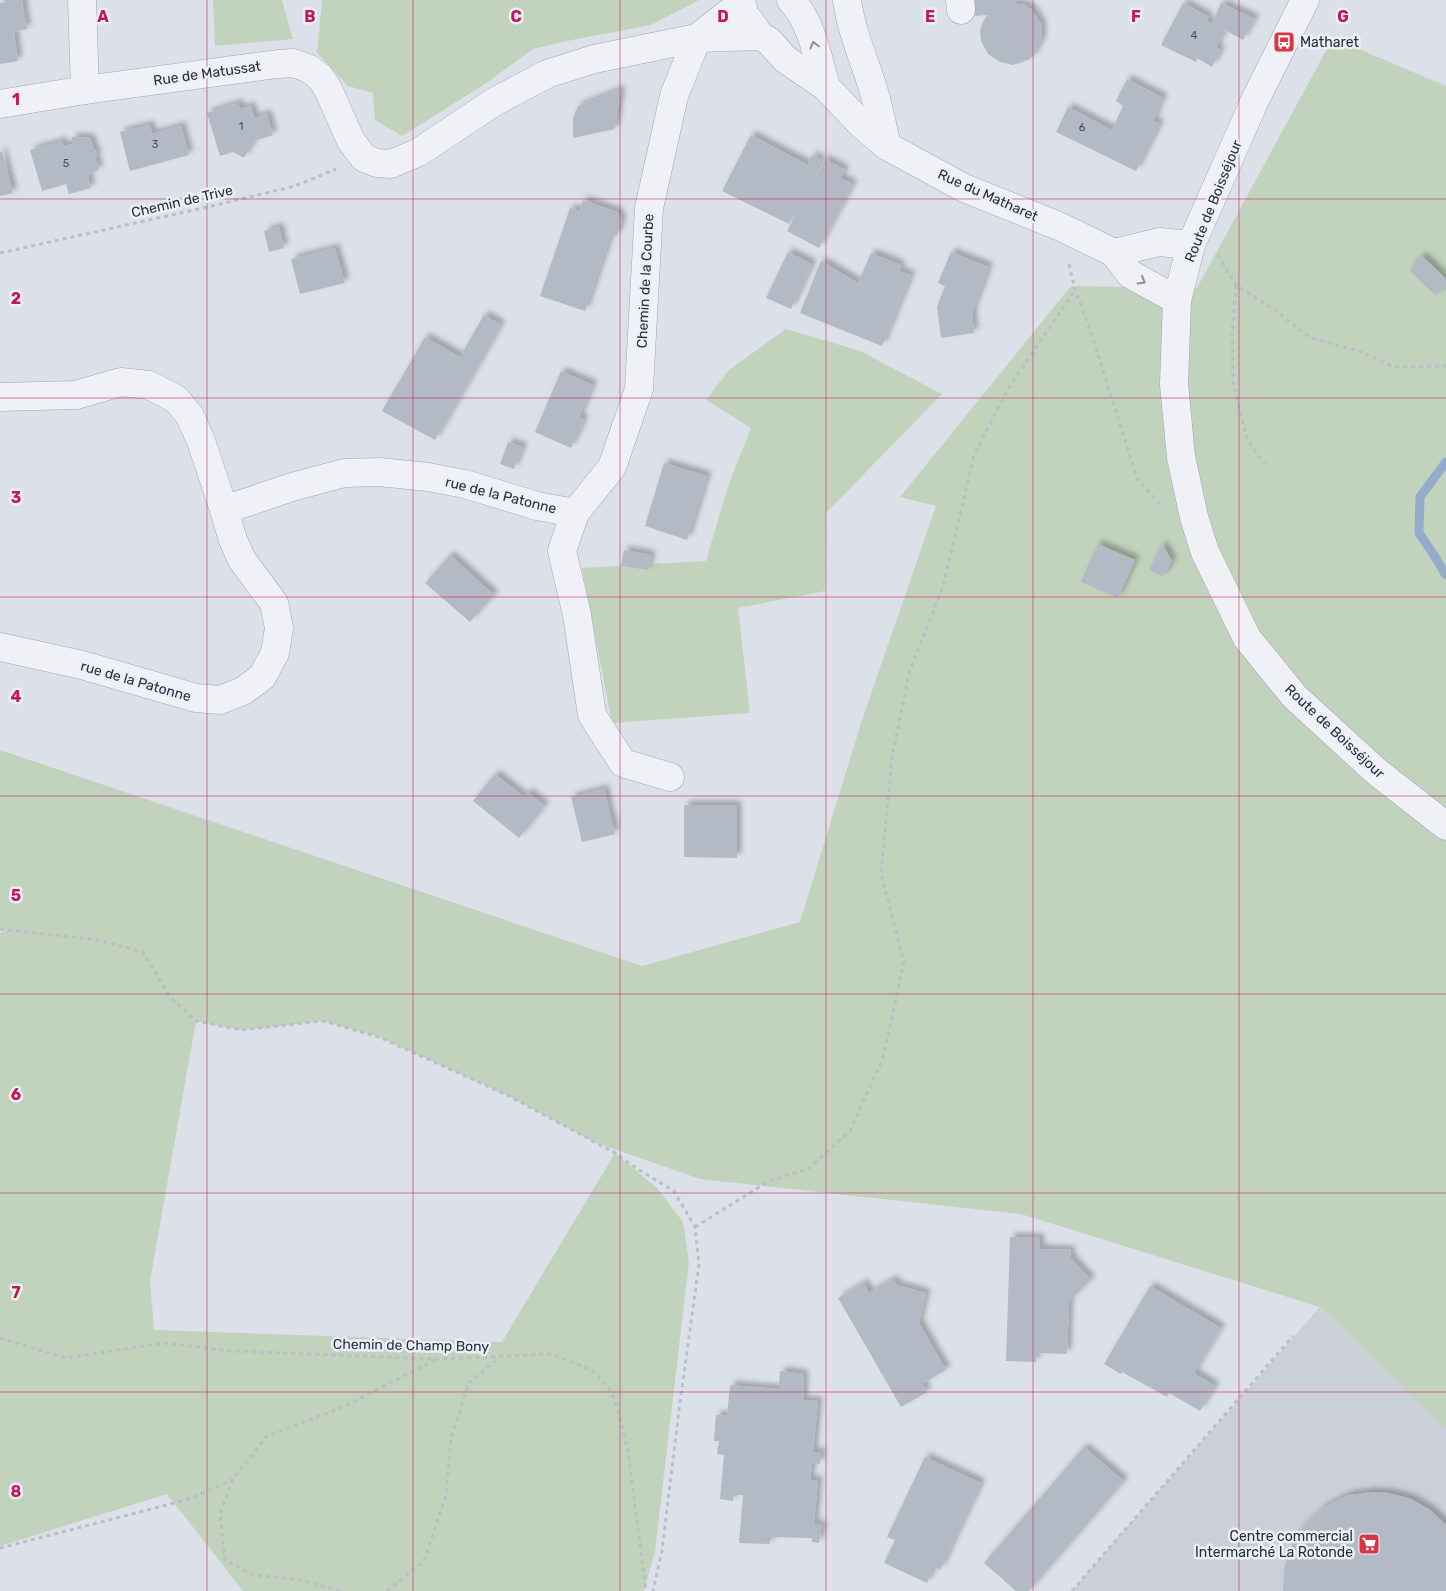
<svg xmlns="http://www.w3.org/2000/svg" width="1446" height="1591" font-family="Rubik,sans-serif">
<style>
.built{fill:#cacfda}
.green{fill:#c1d3bd}
.lines{fill:none;stroke-linecap:round;stroke-linejoin:round}
.stream{stroke:#94abcb;stroke-width:9}
.building{fill:#b3b9c5;filter:url(#shadow)}
.minor-casing{stroke:#a1a7b2;stroke-width:29}
.path{stroke:#babec6;stroke-width:3;stroke-dasharray:4 4;stroke-linecap:butt}
.minor{stroke:#eff1f6;stroke-width:28}
.oneway{stroke:#8a8f9a}
.grid{fill:none;stroke:#c2185b;stroke-width:1;stroke-opacity:0.55}
.labels{text-anchor:middle;stroke-width:5;stroke-linejoin:round;paint-order:stroke}
.number-label{font-size:11px;fill:#485060}
.poi-label{font-size:14px;fill:#252d3f;stroke:#eceff5;text-anchor:start}
.street-label{font-size:14px;fill:#252d3f;stroke:#eceff5}
.grid-label{font-size:16px;text-anchor:middle;font-weight:bold;fill:#c2185b;stroke:#eceff5;stroke-width:5;stroke-linejoin:round;paint-order:stroke}
</style>
<defs>
<filter id="shadow"><feDropShadow dx="4.5" dy="-4.5" stdDeviation="2.5" flood-color="#0004"/></filter>
</defs>
<rect width="100%" height="100%" fill="#dce0e8"/>
<path class="built" d="M 1320,1307 L 1446,1429 L 1446,1591 L 1072,1591 Z"/>
<g class="green">
<path d="M 213,0 L 282,0 L 293,39 L 215,46 Z"/>
<path d="M 322,0 L 699,0 L 651,25 L 572,40 L 533,49 L 488,82 L 402,136 L 375,120 L 373,93 L 348,86 L 317,53 Z"/>
<path d="M 1333,38 L 1446,86 L 1446,1429 L 1320,1307 L 1021,1214 L 700,1179 L 594,1142 L 507,1095 L 379,1037 L 323,1021 L 242,1030 L 196,1021 L 150,1281 L 154,1330 L 502,1342 L 615,1153 L 657,1188 L 683,1222 L 689,1262 L 655,1551 L 644,1591 L 243,1591 L 167,1494 L 0,1546 L 0,933 L 6,930 L 0,929 L 0,750 L 642,966 L 800,922 L 862,720 L 936,506 L 900,497 L 1071,286 L 1197,288 Z"/>
<path d="M 786,329 L 860,351 L 942,394 L 826,513 L 825,591 L 738,608 L 750,713 L 612,723 L 582,568 L 706,561 L 728,486 L 751,428 L 706,400 L 729,370 Z"/>
</g>
<g class="lines">
<path class="stream" d="M 1446,462 L 1420,497 L 1419,533 L 1434,555 L 1446,575"/>
</g>
<g class="building">
<path d="M 16,0 L 22,0 L 27,29 L 14,32 L 18,61 L 0,64 L 0,3 Z"/>
<path d="M 973,0 L 1018,0 L 1011,3 L 1025,5 L 1032,10 L 1041,24 L 1042,33 L 1041,41 L 1034,55 L 1028,60 L 1013,65 L 1000,62 L 988,54 L 981,41 L 980,31 L 983,22 L 987,15 L 974,16 Z"/>
<path d="M 1183,3 L 1209,17 L 1206,20 L 1212,24 L 1221,3 L 1255,19 L 1243,40 L 1225,30 L 1216,48 L 1221,50 L 1212,67 L 1197,58 L 1196,62 L 1161,45 Z"/>
<path d="M 1127,79 L 1163,98 L 1153,121 L 1160,124 L 1136,171 L 1056,132 L 1068,107 L 1112,130 L 1123,106 L 1116,101 Z"/>
<path d="M 621,89 L 615,129 L 573,138 L 573,118 L 578,106 Z"/>
<path d="M 238,103 L 240,109 L 251,106 L 254,118 L 267,114 L 273,135 L 254,141 L 244,158 L 233,152 L 220,156 L 207,113 Z"/>
<path d="M 150,125 L 152,134 L 181,126 L 189,155 L 130,171 L 120,132 Z"/>
<path d="M 751,135 L 808,165 L 812,155 L 821,160 L 789,224 L 722,191 Z"/>
<path d="M 72,137 L 90,138 L 94,150 L 95,149 L 97,156 L 95,157 L 99,170 L 90,173 L 88,177 L 91,188 L 69,194 L 66,184 L 42,191 L 30,150 L 62,141 L 63,146 L 72,144 Z"/>
<path d="M 2,151 L 13,193 L 0,196 L 0,152 Z"/>
<path d="M 825,159 L 845,170 L 840,178 L 853,184 L 819,248 L 787,231 Z"/>
<path d="M 583,200 L 617,212 L 622,220 L 617,236 L 611,234 L 585,311 L 540,296 L 570,208 L 580,211 Z"/>
<path d="M 279,227 L 284,248 L 269,252 L 264,231 Z"/>
<path d="M 335,248 L 345,283 L 300,294 L 291,259 Z"/>
<path d="M 788,252 L 812,264 L 791,309 L 766,298 Z"/>
<path d="M 951,252 L 989,267 L 972,312 L 974,333 L 941,338 L 937,307 L 945,286 L 938,283 Z"/>
<path d="M 871,253 L 901,265 L 899,271 L 911,275 L 882,346 L 800,313 L 821,261 L 858,283 Z"/>
<path d="M 1422,256 L 1446,279 L 1446,286 L 1436,296 L 1409,270 Z"/>
<path d="M 484,315 L 501,325 L 435,440 L 382,411 L 425,337 L 460,357 Z"/>
<path d="M 561,371 L 593,385 L 579,417 L 584,420 L 571,448 L 535,432 Z"/>
<path d="M 508,442 L 523,447 L 514,469 L 500,464 Z"/>
<path d="M 664,463 L 707,476 L 687,540 L 645,526 Z"/>
<path d="M 1098,544 L 1135,560 L 1118,598 L 1081,582 Z"/>
<path d="M 1162,544 L 1172,561 L 1163,577 L 1149,570 Z"/>
<path d="M 624,550 L 651,555 L 648,570 L 621,566 Z"/>
<path d="M 450,555 L 494,595 L 470,622 L 425,583 Z"/>
<path d="M 495,774 L 524,797 L 528,792 L 545,806 L 519,838 L 473,801 Z"/>
<path d="M 604,789 L 615,834 L 582,842 L 571,797 Z"/>
<path d="M 684,805 L 737,805 L 737,858 L 684,857 Z"/>
<path d="M 1010,1237 L 1040,1238 L 1040,1249 L 1071,1250 L 1070,1257 L 1091,1280 L 1069,1301 L 1067,1354 L 1036,1353 L 1036,1362 L 1006,1361 Z"/>
<path d="M 893,1279 L 897,1285 L 926,1293 L 919,1323 L 946,1370 L 922,1384 L 927,1392 L 901,1407 L 838,1298 L 864,1283 L 869,1293 Z"/>
<path d="M 1150,1286 L 1221,1328 L 1194,1373 L 1215,1386 L 1200,1411 L 1169,1393 L 1167,1397 L 1122,1372 L 1121,1374 L 1104,1364 Z"/>
<path d="M 780,1371 L 804,1374 L 803,1400 L 818,1401 L 813,1452 L 821,1452 L 820,1464 L 812,1463 L 810,1480 L 818,1480 L 814,1524 L 822,1525 L 819,1543 L 812,1542 L 812,1538 L 770,1537 L 770,1544 L 739,1543 L 743,1495 L 733,1495 L 733,1501 L 720,1499 L 724,1455 L 717,1454 L 719,1441 L 714,1441 L 716,1415 L 727,1416 L 730,1385 L 779,1389 Z"/>
<path d="M 1084,1447 L 1124,1481 L 1029,1591 L 1016,1591 L 984,1563 Z"/>
<path d="M 925,1457 L 981,1483 L 940,1570 L 934,1567 L 927,1583 L 884,1563 L 895,1540 L 887,1537 Z"/>
<path d="M 1372,1492 L 1389,1493 L 1411,1499 L 1430,1510 L 1446,1525 L 1446,1591 L 1283,1591 L 1284,1570 L 1289,1551 L 1296,1536 L 1304,1526 L 1323,1508 L 1337,1500 L 1349,1495 Z"/>
</g>
<g class="lines">
<g class="minor-casing">
<g id="minor">
<path d="M 82,0 L 85,90"/>
<path d="M 791,0 C 812,22 818,59 826,87"/>
<path d="M 847,0 C 851,29 862,55 871,82 C 878,103 882,125 887,146"/>
<path d="M 960,0 L 961,10"/>
<path d="M 1305,0 L 1255,100 L 1191,245 L 1177,300 L 1174,384 L 1181,457 L 1194,517 L 1205,552 L 1247,638 L 1295,697 L 1377,772 L 1446,826"/>
<path d="M 750,21 L 760,36 L 769,41 L 785,59 L 826,87 L 862,125 L 887,146 L 964,188 L 1061,227 L 1114,253 L 1130,274 L 1177,300"/>
<path d="M 0,104 L 85,90 L 277,64 L 293,63 L 308,68 L 320,77 L 328,89 L 351,141 L 364,158 L 377,163 L 391,164 L 419,152 L 494,102 L 547,74 L 594,59 L 697,38 L 760,36"/>
<path d="M 1114,253 L 1159,242 L 1191,245"/>
<path d="M 0,397 L 76,395 L 121,382 L 149,385 L 176,399 L 190,416 L 201,441 L 224,510"/>
<path d="M 0,647 L 82,665 L 196,698 L 220,700 L 243,691 L 262,677 L 275,653 L 279,628 L 274,603 L 242,560 L 233,540 L 224,510 L 292,487 L 344,473 L 379,472 L 428,477 L 465,484 L 537,506 L 575,513"/>
<path d="M 670,777 L 623,763 L 592,715 L 577,615 L 562,551 L 575,513 L 612,467 L 639,389 L 649,208 L 674,96 L 697,38 L 730,12 L 743,7"/>
</g>
</g>
<g class="path">
<path d="M 0,253 L 212,206 L 295,186 L 336,169"/>
<path d="M 1218,255 L 1236,285 L 1276,311 L 1309,337 L 1362,352 L 1394,367 L 1446,366"/>
<path d="M 1069,264 L 1075,290 L 1090,329 L 1137,478 L 1161,505"/>
<path d="M 1236,285 L 1232,334 L 1233,381 L 1247,439 L 1265,465"/>
<path d="M 0,929 L 98,940 L 143,952 L 170,997 L 196,1021 L 242,1030 L 323,1021 L 379,1037 L 507,1095 L 615,1153 L 636,1168 L 674,1191 L 695,1227 L 699,1264 L 679,1410 L 662,1551 L 653,1591"/>
<path d="M 695,1227 L 769,1181 L 808,1169 L 850,1131 L 883,1058 L 904,962 L 881,874 L 892,757 L 910,670 L 943,587 L 974,455 L 1009,387 L 1075,290"/>
<path d="M 0,1338 L 66,1358 L 164,1343 L 231,1351 L 438,1359 L 551,1354 L 592,1370 L 609,1388 L 618,1409 L 628,1452 L 646,1591"/>
<path d="M 0,1548 L 186,1500 L 232,1480"/>
<path d="M 340,1591 L 301,1580 L 253,1575 L 225,1560 L 220,1514 L 232,1480 L 267,1436 L 343,1407 L 437,1359"/>
<path d="M 387,1591 L 424,1561 L 446,1495 L 451,1438 L 469,1383 L 500,1357"/>
<path d="M 1072,1591 L 1293,1336"/>
</g>
<use href="#minor" class="minor"/>
</g>
<defs><path id="oneway-chevron" d="M-2-3.5L2.5 0L-2 3.5" fill="none" stroke-width="1.6" stroke-linecap="round" stroke-linejoin="round" transform="scale(1.25)"/></defs>
<g class="oneway">
<use href="#oneway-chevron" transform="translate(814 45) rotate(-105)"/>
<use href="#oneway-chevron" transform="translate(1142 281) rotate(30)"/>
</g>
<path class="grid" d="M 207,0 L 207,1591M 413,0 L 413,1591M 620,0 L 620,1591M 826,0 L 826,1591M 1033,0 L 1033,1591M 1239,0 L 1239,1591M 0,199 L 1446,199M 0,398 L 1446,398M 0,597 L 1446,597M 0,796 L 1446,796M 0,994 L 1446,994M 0,1193 L 1446,1193M 0,1392 L 1446,1392"/>
<defs>
<g id="bus-square" transform="scale(1.125)"><rect x="-9" y="-9" width="18" height="18" rx="4" fill="#d93544" stroke="#eceff5"/><path d="M-5-6H5V4H4V6H2V4H-2V6H-4V4H-5ZM-3.5-4V0h7V-4ZM-3.5 1.2v1.5H-2V1.2ZM2 1.2v1.5H3.5V1.2Z" fill="#fff"/></g>
<g id="supermarket-square" transform="scale(1.125)"><rect x="-9" y="-9" width="18" height="18" rx="4" fill="#d93544" stroke="#eceff5"/><path d="M-6-5.5h2.5l.6 2H6L4.5 2H-2.5L-4.4-4H-6ZM-1.5 3.2a1.3 1.3 0 1 0 .1 0ZM3 3.2a1.3 1.3 0 1 0 .1 0Z" fill="#fff"/></g>
</defs>
<g fill-rule="evenodd">
<use href="#bus-square" x="1284" y="42"/>
<use href="#supermarket-square" x="1369" y="1544"/>
</g>
<g class="labels">
<g class="number-label">
<text x="1194" y="39">4</text>
<text x="241" y="130">1</text>
<text x="1082" y="131">6</text>
<text x="155" y="148">3</text>
<text x="66" y="167">5</text>
</g>
<g class="poi-label">
<text x="1300" y="47">Matharet</text>
<text x="1353" y="1541" text-anchor="end">Centre commercial<tspan x="1353" dy="16">Intermarché La Rotonde</tspan></text>
</g>
<g class="street-label">
<text transform="translate(207 73) rotate(-8)" y="5">Rue de Matussat</text>
<text transform="translate(988 195) rotate(24)" y="5">Rue du Matharet</text>
<text transform="translate(182 201) rotate(-13)" y="5">Chemin de Trive</text>
<text transform="translate(1213 201) rotate(-68)" y="5">Route de Boisséjour</text>
<text transform="translate(645 281) rotate(-87)" y="5">Chemin de la Courbe</text>
<text transform="translate(501 495) rotate(14)" y="5">rue de la Patonne</text>
<text transform="translate(136 681) rotate(16)" y="5">rue de la Patonne</text>
<text transform="translate(1335 731) rotate(43)" y="5">Route de Boisséjour</text>
<text transform="translate(411 1345) rotate(1)" y="5">Chemin de Champ Bony</text>
</g>
</g>
<g class="grid-label">
<text x="103" y="22">A</text>
<text x="310" y="22">B</text>
<text x="516" y="22">C</text>
<text x="723" y="22">D</text>
<text x="930" y="22">E</text>
<text x="1136" y="22">F</text>
<text x="1343" y="22">G</text>
<text x="16" y="105">1</text>
<text x="16" y="304">2</text>
<text x="16" y="503">3</text>
<text x="16" y="702">4</text>
<text x="16" y="901">5</text>
<text x="16" y="1100">6</text>
<text x="16" y="1298">7</text>
<text x="16" y="1497">8</text>
</g>
</svg>
